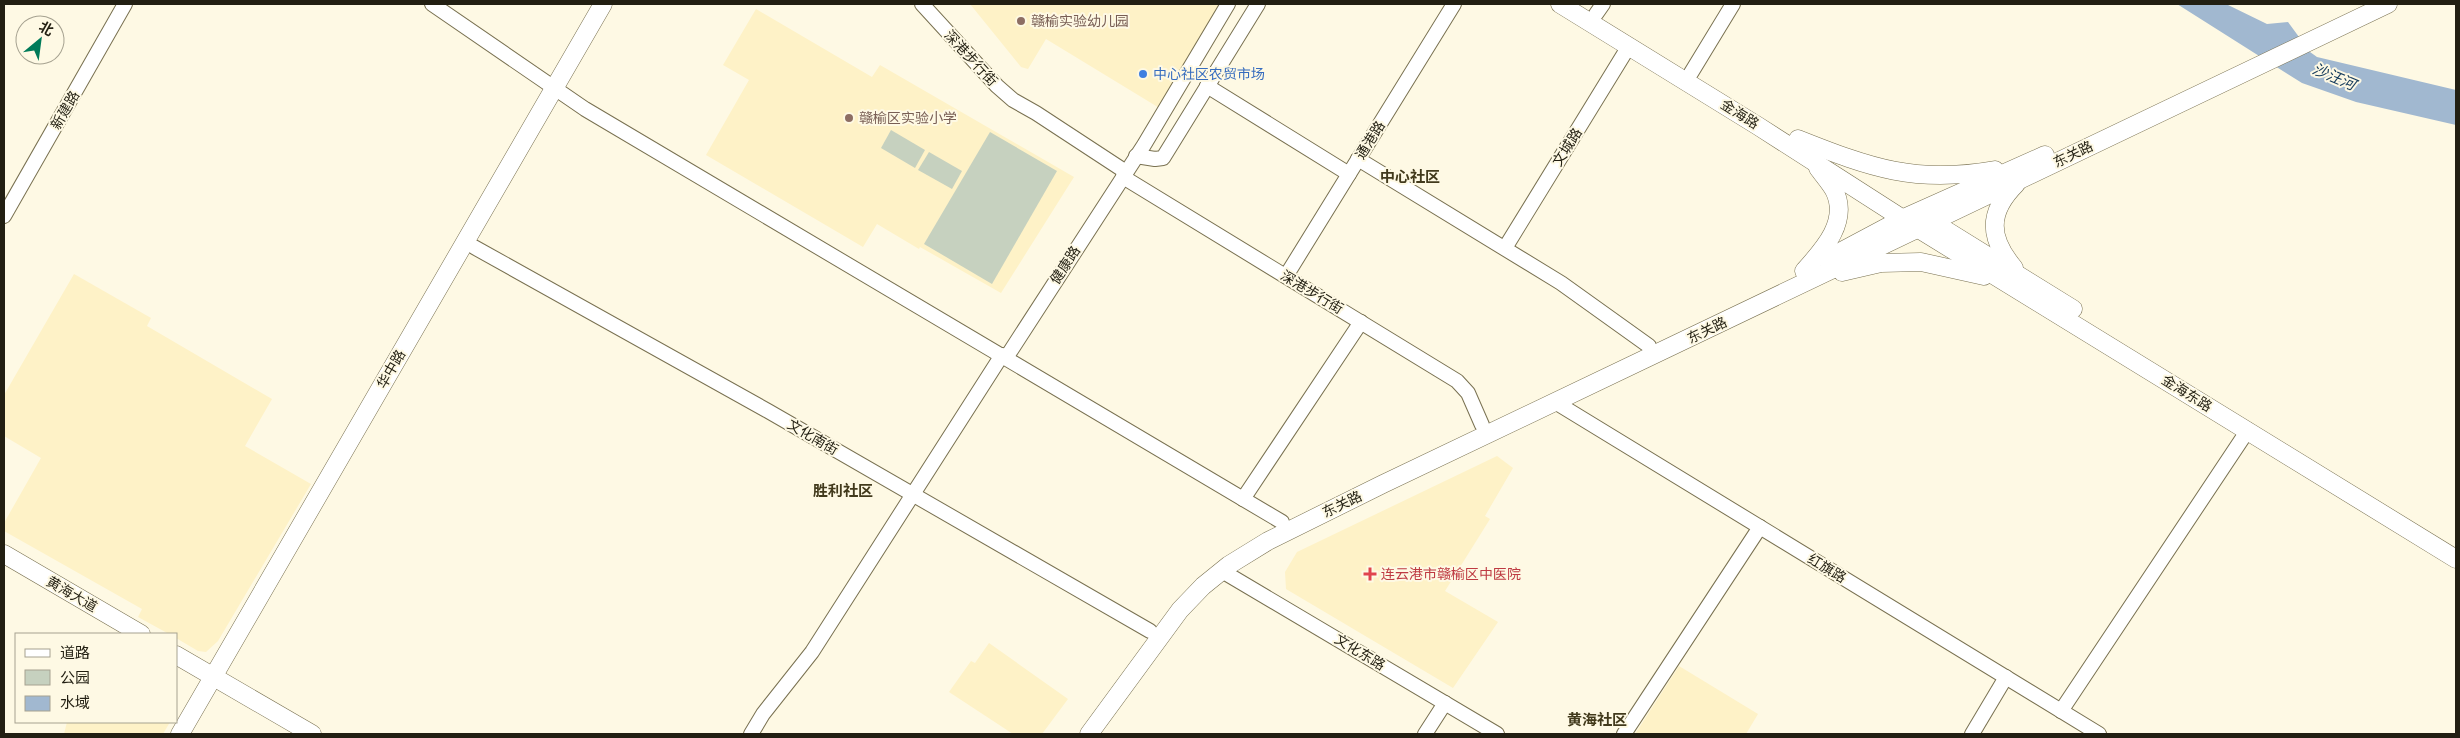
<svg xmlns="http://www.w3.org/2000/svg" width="2460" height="738" font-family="Inter,'Noto Sans SC',sans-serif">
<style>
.built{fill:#fef2c7}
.green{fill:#c6d1bf}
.water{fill:#a1b8d0}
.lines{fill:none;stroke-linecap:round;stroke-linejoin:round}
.minor-casing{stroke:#797151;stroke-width:16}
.major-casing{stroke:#797151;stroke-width:19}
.minor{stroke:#fff;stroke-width:14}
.major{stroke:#fff;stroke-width:18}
.education-dot{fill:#8d6e63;stroke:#fef9e4;stroke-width:2}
.shop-dot{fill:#3f7fe0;stroke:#fef9e4;stroke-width:2}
.health-dot{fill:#e0444e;stroke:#fef9e4;stroke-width:2}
.labels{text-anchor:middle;stroke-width:4;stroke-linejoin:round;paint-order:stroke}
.education-label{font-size:14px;fill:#785e54;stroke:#fef9e4;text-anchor:start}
.street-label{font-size:14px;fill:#221f12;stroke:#fef9e4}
.shop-label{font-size:14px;fill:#366cbe;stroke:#fef9e4;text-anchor:start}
.health-label{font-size:14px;fill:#be3a42;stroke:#fef9e4;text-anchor:start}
.water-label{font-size:15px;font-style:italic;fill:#153b5c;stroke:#fef9e4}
.neighbourhood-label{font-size:15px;font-weight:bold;fill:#423a1c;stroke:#fef9e4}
</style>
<rect width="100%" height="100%" fill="#fef9e4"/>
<g class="built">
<path d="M 970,4 L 1224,4 L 1161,109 L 1046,39 L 1028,69 L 1021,67 Z"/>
<path d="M 756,9 L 872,77 L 880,65 L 1074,177 L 1001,293 L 920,247 L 919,249 L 877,224 L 863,247 L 706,155 L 749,80 L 723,65 Z"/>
<path d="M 74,274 L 151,318 L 147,326 L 272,399 L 245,446 L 311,484 L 218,641 L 206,652 L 198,651 L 176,638 L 176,634 L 169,634 L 138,617 L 142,609 L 4,531 L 4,523 L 41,458 L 4,436 L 4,395 Z"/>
<path d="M 1497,456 L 1513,468 L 1485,516 L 1490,519 L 1445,591 L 1498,622 L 1453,688 L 1286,589 L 1285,572 L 1297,552 Z"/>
<path d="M 989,643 L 1068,699 L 1042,734 L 1013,734 L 949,692 L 971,661 L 975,663 Z"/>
<path d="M 1679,666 L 1758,714 L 1746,734 L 1635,734 Z"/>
<path d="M 67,722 L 170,722 L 163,734 L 64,734 Z"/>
</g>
<g class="green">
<path d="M 891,130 L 925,150 L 915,168 L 881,148 Z"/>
<path d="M 990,132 L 1057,171 L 992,284 L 924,244 Z"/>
<path d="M 929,152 L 962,171 L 952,189 L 918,170 Z"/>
</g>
<path class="water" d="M 2177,4 L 2226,4 L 2267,24 L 2288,22 L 2310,52 L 2317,57 L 2456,90 L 2456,125 L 2356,102 L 2302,83 Z"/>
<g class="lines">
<g class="minor-casing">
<g id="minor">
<path d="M 432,4 L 585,109 L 1282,522"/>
<path d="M 922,4 L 997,86 L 1013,100 L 1036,113 L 1126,172"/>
<path d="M 1596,14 L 1603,4"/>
<path d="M 1691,73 L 1733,4"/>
<path d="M 1207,86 L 1349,174"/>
<path d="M 1136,156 L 1155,159 L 1163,158 L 1258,4"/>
<path d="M 1358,159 L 1561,283 L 1649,346"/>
<path d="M 1123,177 L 1457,381 L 1468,393 L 1482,425"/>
<path d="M 4,216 L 125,4"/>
<path d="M 474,247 L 768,411 L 1150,631"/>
<path d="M 1505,248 L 1629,46"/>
<path d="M 1286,276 L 1454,4"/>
<path d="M 1006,358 L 1144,145 L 1228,4"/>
<path d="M 1555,402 L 2099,734"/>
<path d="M 1243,499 L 1361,322"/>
<path d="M 1222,571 L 1497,734"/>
<path d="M 2061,711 L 2248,430"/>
<path d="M 751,734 L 763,714 L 812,652 L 1002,355"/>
<path d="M 1425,734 L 1445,703"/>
<path d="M 1624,734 L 1760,527"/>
<path d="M 1972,734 L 2006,677"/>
</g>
</g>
<g class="major-casing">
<g id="major">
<path d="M 1560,4 L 1758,126 L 1917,228 L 2456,559"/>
<path d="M 1798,139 C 1871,168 1915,184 1995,170"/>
<path d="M 1923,216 L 2073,309"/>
<path d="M 1827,259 L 1904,218 L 2045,155"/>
<path d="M 2014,268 C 1989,238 1987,213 2016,184"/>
<path d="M 1804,271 C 1823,250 1850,221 1834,190 C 1830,183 1823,175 1818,168"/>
<path d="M 1842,272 L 1881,263 L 1921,262 L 1984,276"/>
<path d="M 4,554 L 141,634"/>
<path d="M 176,655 L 312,734"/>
<path d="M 180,734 L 603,4"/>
<path d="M 1089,734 L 1180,610 L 1203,586 L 1229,565 L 1268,541 L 1383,484 L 2388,4"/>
</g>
</g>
<use href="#minor" class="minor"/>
<use href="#major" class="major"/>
</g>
<g class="education-dot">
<circle cx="1021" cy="21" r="5"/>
<circle cx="849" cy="118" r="5"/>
</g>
<circle class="shop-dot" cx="1143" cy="74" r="5"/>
<path class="health-dot" d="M1367.5 566.5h5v5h5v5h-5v5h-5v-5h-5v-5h5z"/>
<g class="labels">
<g class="education-label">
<text x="1031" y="26">赣榆实验幼儿园</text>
<text x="859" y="123">赣榆区实验小学</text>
</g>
<g class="street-label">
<text transform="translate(971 58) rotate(47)" y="5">深港步行街</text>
<text transform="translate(65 110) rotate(-60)" y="5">新建路</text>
<text transform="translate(1740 114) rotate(32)" y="5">金海路</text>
<text transform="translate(1370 140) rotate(-58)" y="5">通港路</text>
<text transform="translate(1567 147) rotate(-58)" y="5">文城路</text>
<text transform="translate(2073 154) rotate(-26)" y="5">东关路</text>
<text transform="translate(1065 265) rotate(-57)" y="5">健康路</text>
<text transform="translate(1312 292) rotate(31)" y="5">深港步行街</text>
<text transform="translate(1707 330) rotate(-26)" y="5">东关路</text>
<text transform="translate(391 369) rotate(-60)" y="5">华中路</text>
<text transform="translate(2187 393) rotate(32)" y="5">金海东路</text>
<text transform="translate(813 437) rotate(30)" y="5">文化南街</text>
<text transform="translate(1342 504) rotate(-26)" y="5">东关路</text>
<text transform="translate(1827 568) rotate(31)" y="5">红旗路</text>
<text transform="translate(72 594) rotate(30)" y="5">黄海大道</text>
<text transform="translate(1360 652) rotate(31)" y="5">文化东路</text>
</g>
<g class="shop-label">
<text x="1153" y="79">中心社区农贸市场</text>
</g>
<g class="health-label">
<text x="1381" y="579">连云港市赣榆区中医院</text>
</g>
<g class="water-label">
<text transform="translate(2334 77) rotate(23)" y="5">沙汪河</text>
</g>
<g class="neighbourhood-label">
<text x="1410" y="182">中心社区</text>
<text x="843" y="496">胜利社区</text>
<text x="1597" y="725">黄海社区</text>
</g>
</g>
<rect width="2460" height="738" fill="none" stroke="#221f12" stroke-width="10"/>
<rect x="15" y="633" width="162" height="90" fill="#fef9e4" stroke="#a6a290"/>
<rect x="25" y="649" width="25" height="8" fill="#ffffff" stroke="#a6a290"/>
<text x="60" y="658" font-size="15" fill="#221f12">道路</text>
<rect x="25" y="670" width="25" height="15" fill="#c6d1bf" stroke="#a6a290"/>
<text x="60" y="683" font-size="15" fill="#221f12">公园</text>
<rect x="25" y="696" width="25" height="15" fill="#a1b8d0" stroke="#a6a290"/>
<text x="60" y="708" font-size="15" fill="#221f12">水域</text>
<g transform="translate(40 40) rotate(29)"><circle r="24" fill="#fef9e4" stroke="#a6a290"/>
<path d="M0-4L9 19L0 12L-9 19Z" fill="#007b59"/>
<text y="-8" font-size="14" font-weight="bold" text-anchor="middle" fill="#221f12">北</text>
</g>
</svg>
